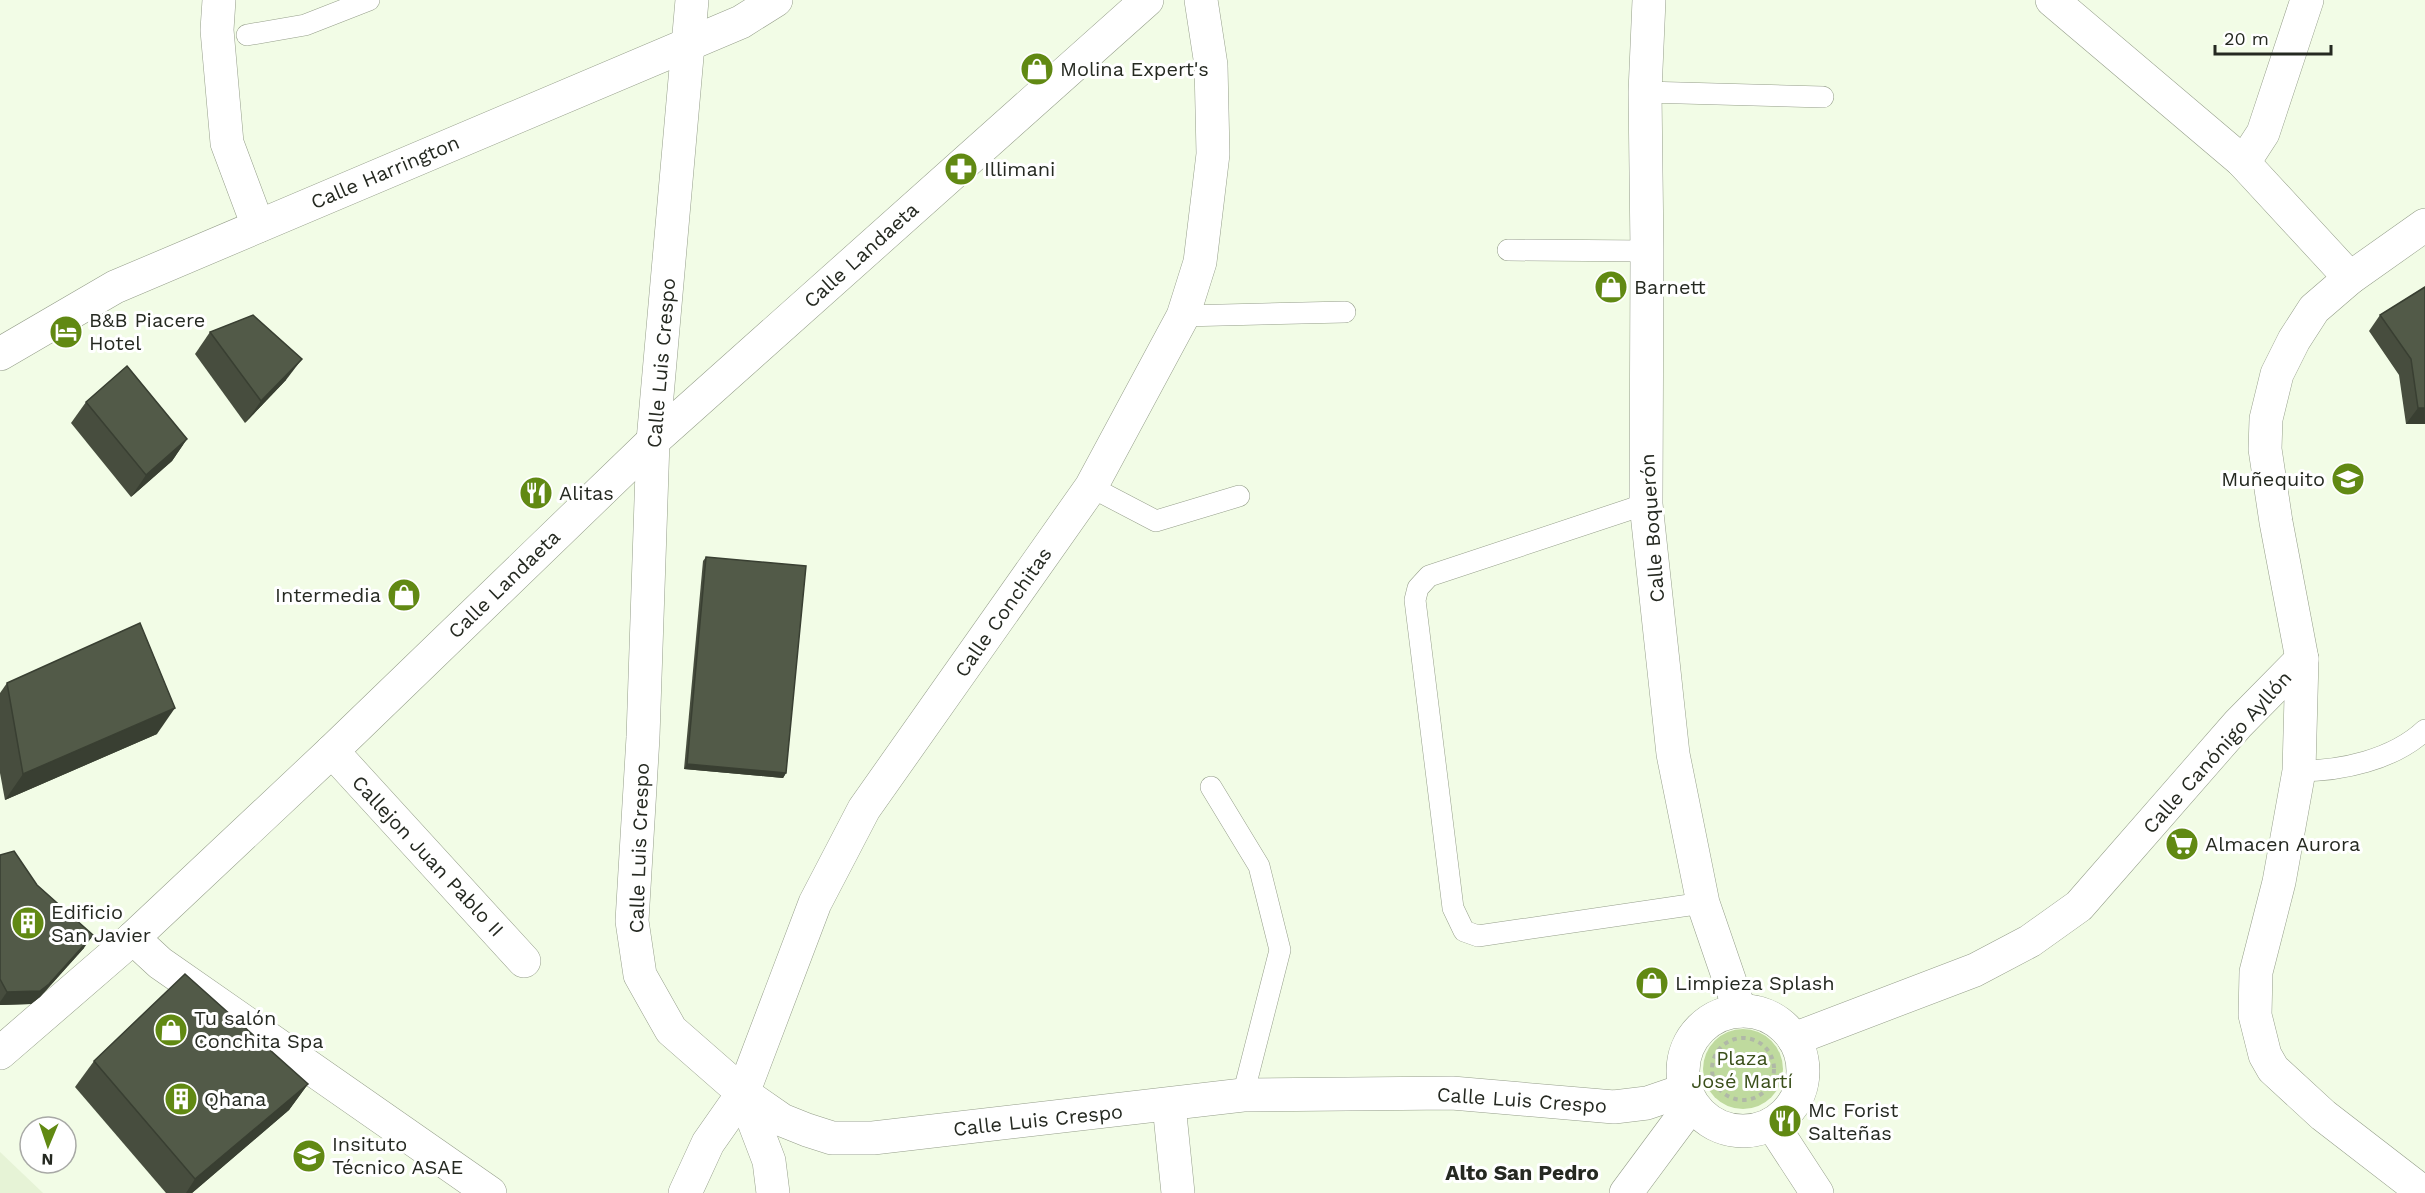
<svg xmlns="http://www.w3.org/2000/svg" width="2425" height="1193" font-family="'Work Sans',sans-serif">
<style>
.built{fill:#e6f3d6}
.green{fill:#bfda9e}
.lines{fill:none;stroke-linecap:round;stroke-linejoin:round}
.lane-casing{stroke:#959e8a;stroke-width:22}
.street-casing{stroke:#959e8a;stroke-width:34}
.secondary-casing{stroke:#959e8a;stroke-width:34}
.path{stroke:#b0b8a7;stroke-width:4;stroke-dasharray:4.5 4.5;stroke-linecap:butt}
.lane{stroke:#fff;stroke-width:21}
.street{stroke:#fff;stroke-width:33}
.secondary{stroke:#fff;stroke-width:33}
.wall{fill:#474d3e}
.shaded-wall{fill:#393f32}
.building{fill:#525a48;stroke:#393f32;stroke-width:1.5}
.labels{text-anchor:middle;stroke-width:6;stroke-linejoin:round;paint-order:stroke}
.poi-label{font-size:20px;fill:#252921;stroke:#fff;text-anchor:start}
.street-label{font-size:20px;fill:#252921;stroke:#fff}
.park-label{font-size:20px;fill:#3a4f1a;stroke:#fff}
.neighbourhood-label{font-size:21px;font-weight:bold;fill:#252921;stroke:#fff}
</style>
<rect width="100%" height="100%" fill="#f2fce6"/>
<path class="built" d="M 0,1152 L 43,1193 L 0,1193 Z"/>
<circle class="green" cx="1743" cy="1069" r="40"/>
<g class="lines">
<g class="lane-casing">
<g id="lane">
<path d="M 247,35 L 305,25 L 369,0"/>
<path d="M 1645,92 L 1823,97"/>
<path d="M 1508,250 L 1647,251"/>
<path d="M 1183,316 L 1345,312"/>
<path d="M 1091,487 L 1156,521 L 1239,496"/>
<path d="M 1646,504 L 1429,576 L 1418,588 L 1415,600 L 1453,908 L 1464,931 L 1478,936 L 1703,903"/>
<path d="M 2299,771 C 2341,771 2393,760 2425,730"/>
<path d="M 1211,787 L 1259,866 L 1280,950 L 1243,1095"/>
</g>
</g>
<g class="street-casing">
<g id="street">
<path d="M 219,0 L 217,30 L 227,143 L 258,226"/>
<path d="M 692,0 L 653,441 L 643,737 L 632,921 L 640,975 L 671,1030 L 743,1093 L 782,1120 L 807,1130 L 832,1138 L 873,1138 L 1243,1095 L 1452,1093 L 1614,1107 L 1647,1103 L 1685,1090"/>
<path d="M 2052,0 L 2242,161 L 2350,278"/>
<path d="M 2242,161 L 2250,153 L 2263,133 L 2307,0"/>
<path d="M 0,354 L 115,287 L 741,22 L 776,0"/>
<path d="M 332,751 L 524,961"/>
<path d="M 133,938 L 160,963 L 490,1193"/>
<path d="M 1794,1039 L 1975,970 L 2030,941 L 2079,906 L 2238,724 L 2302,659"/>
<path d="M 743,1093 L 769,1161 L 773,1193"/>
<path d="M 1169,1105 L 1178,1193"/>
<path d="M 685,1193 L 708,1143 L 743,1093 L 815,903 L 864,809 L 1091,487 L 1183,316 L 1200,262 L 1213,154 L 1211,65 L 1201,0"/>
<path d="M 1626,1193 L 1692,1104"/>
<path d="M 2424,1193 L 2323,1115 L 2273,1069 L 2265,1055 L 2255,1015 L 2256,972 L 2279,882 L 2299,771 L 2302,659 L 2276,522 L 2265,449 L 2266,419 L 2277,374 L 2294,340 L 2314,309 L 2350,278 L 2425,225"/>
</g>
</g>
<g class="secondary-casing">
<g id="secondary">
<path d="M 1649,0 L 1645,92 L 1647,251 L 1646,504 L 1673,754 L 1703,903 L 1740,1011"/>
<circle cx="1743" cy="1071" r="60"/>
<path d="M 0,1053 L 133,938 L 332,751 L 653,441 L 1147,0"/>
<path d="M 1772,1124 L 1817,1193"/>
</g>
</g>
<circle class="path" cx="1743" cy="1069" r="31"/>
<use href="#lane" class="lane"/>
<use href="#street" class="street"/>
<use href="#secondary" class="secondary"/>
</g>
<g class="wall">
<path d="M 2425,287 L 2425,424 L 2406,424 L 2399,375 L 2369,331 L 2380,315 Z"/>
<path d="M 210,332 L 286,380 L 245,423 L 195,354 Z"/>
<path d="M 86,402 L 187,439 L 172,461 L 131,497 L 71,423 Z"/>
<path d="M 706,557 L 786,773 L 783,778 L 684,769 L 703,561 Z"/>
<path d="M 7,683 L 157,734 L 5,800 L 0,773 L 0,693 Z"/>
<path d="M 0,855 L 37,885 L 84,948 L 40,997 L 31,1004 L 0,1005 Z"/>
<path d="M 94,1061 L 308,1084 L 289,1110 L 192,1193 L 166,1193 L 75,1087 Z"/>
</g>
<g class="shaded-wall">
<path d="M 302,359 L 286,380 L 245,423 L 261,401 Z"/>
<path d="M 2418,408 L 2425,408 L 2425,424 L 2406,424 Z"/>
<path d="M 187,439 L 172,461 L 131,497 L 146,475 Z"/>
<path d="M 175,708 L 157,734 L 5,800 L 23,774 Z"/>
<path d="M 687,764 L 786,773 L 783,778 L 684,769 Z"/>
<path d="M 93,935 L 84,948 L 40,997 L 31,1004 L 0,1005 L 0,1002 L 7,992 Z"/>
<path d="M 308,1084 L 289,1110 L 192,1193 L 186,1193 L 195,1179 Z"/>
</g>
<g class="building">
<path d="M 2425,287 L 2425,408 L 2418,408 L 2411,359 L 2380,315 Z"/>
<path d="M 253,315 L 302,359 L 261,401 L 210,332 Z"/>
<path d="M 127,366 L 187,439 L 146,475 L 86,402 Z"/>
<path d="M 706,557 L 806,566 L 786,773 L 687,764 Z"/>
<path d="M 140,623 L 175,708 L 23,774 L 7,683 Z"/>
<path d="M 14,851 L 37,885 L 93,935 L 49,984 L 40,991 L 7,992 L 0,979 L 0,855 Z"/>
<path d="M 185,974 L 308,1084 L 195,1179 L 94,1061 Z"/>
</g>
<defs>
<g id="shop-disc" transform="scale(1.725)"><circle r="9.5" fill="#618913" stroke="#fff"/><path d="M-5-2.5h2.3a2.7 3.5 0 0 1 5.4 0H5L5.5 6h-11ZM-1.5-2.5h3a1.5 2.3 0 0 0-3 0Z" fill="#fff"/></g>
<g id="pharmacy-disc" transform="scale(1.725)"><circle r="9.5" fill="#618913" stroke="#fff"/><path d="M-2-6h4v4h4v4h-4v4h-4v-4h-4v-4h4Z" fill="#fff"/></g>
<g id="hotel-disc" transform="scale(1.725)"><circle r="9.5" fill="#618913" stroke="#fff"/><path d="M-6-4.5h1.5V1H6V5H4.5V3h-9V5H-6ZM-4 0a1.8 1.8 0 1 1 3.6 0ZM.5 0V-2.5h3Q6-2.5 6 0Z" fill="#fff"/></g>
<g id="school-disc" transform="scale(1.725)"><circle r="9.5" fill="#618913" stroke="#fff"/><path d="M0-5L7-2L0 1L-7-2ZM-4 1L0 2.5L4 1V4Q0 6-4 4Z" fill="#fff"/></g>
<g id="restaurant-disc" transform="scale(1.725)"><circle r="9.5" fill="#618913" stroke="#fff"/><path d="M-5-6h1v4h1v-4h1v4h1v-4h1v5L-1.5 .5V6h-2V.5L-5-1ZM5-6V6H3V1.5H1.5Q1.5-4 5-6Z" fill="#fff"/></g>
<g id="supermarket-disc" transform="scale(1.725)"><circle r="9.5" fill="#618913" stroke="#fff"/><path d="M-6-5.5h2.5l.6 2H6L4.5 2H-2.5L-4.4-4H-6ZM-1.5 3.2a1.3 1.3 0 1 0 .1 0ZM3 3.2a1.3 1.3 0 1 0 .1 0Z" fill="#fff"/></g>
<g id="building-disc" transform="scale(1.725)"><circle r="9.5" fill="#618913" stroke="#fff"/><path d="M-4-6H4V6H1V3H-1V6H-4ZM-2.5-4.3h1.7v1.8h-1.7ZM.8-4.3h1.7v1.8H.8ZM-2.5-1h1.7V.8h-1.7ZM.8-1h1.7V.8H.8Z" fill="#fff"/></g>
<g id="university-disc" transform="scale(1.725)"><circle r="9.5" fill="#618913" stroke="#fff"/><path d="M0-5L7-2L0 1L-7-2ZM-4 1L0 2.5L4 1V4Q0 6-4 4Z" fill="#fff"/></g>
</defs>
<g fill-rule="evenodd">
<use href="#shop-disc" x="1037" y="69"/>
<use href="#pharmacy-disc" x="961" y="169"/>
<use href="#shop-disc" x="1611" y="287"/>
<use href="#hotel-disc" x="66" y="332"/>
<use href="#school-disc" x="2348" y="479"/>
<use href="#restaurant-disc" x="536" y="493"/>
<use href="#shop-disc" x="404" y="595"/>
<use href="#supermarket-disc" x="2182" y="844"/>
<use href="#building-disc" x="28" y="923"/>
<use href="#shop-disc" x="1652" y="983"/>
<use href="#shop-disc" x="171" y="1030"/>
<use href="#building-disc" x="181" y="1099"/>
<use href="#restaurant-disc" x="1785" y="1121"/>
<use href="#university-disc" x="309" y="1156"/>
</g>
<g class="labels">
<g class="poi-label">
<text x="1060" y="76">Molina Expert's</text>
<text x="984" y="176">Illimani</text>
<text x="1634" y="294">Barnett</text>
<text x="89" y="327">B&amp;B Piacere<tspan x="89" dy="23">Hotel</tspan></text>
<text x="2325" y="486" text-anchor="end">Muñequito</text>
<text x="559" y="500">Alitas</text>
<text x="381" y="602" text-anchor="end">Intermedia</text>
<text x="2205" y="851">Almacen Aurora</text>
<text x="51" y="919">Edificio<tspan x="51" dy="23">San Javier</tspan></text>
<text x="1675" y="990">Limpieza Splash</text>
<text x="194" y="1025">Tu salón<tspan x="194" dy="23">Conchita Spa</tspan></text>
<text x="204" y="1106">Qhana</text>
<text x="1808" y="1117">Mc Forist<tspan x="1808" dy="23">Salteñas</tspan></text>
<text x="332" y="1151">Insituto<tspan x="332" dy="23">Técnico ASAE</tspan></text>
</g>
<g class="street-label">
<text transform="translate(385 172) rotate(-23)" y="7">Calle Harrington</text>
<text transform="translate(861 255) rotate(-42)" y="7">Calle Landaeta</text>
<text transform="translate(661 363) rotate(-85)" y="7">Calle Luis Crespo</text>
<text transform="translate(1652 528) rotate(-94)" y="7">Calle Boquerón</text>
<text transform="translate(504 584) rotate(-44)" y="7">Calle Landaeta</text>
<text transform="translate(1003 612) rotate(-55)" y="7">Calle Conchitas</text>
<text transform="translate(2217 752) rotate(-48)" y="7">Calle Canónigo Ayllón</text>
<text transform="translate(639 848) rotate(-88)" y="7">Calle Luis Crespo</text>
<text transform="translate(428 856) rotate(47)" y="7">Callejon Juan Pablo II</text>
<text transform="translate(1522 1100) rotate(4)" y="7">Calle Luis Crespo</text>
<text transform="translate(1038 1120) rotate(-6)" y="7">Calle Luis Crespo</text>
</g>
<g class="park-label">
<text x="1742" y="1065">Plaza<tspan x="1742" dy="23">José Martí</tspan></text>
</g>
<g class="neighbourhood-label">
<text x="1522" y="1180">Alto San Pedro</text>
</g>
</g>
<g transform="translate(48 1145) rotate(182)"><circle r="28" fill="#ffffff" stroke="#a8a9a6" stroke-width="1.5"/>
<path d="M0-4.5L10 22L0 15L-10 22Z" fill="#618913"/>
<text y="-9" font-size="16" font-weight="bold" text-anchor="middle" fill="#252921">N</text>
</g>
<path d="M2215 45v9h116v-9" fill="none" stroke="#252921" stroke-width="3"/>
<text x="2224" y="45" font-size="18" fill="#252921" stroke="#ffffff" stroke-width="4.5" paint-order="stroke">20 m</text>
</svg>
